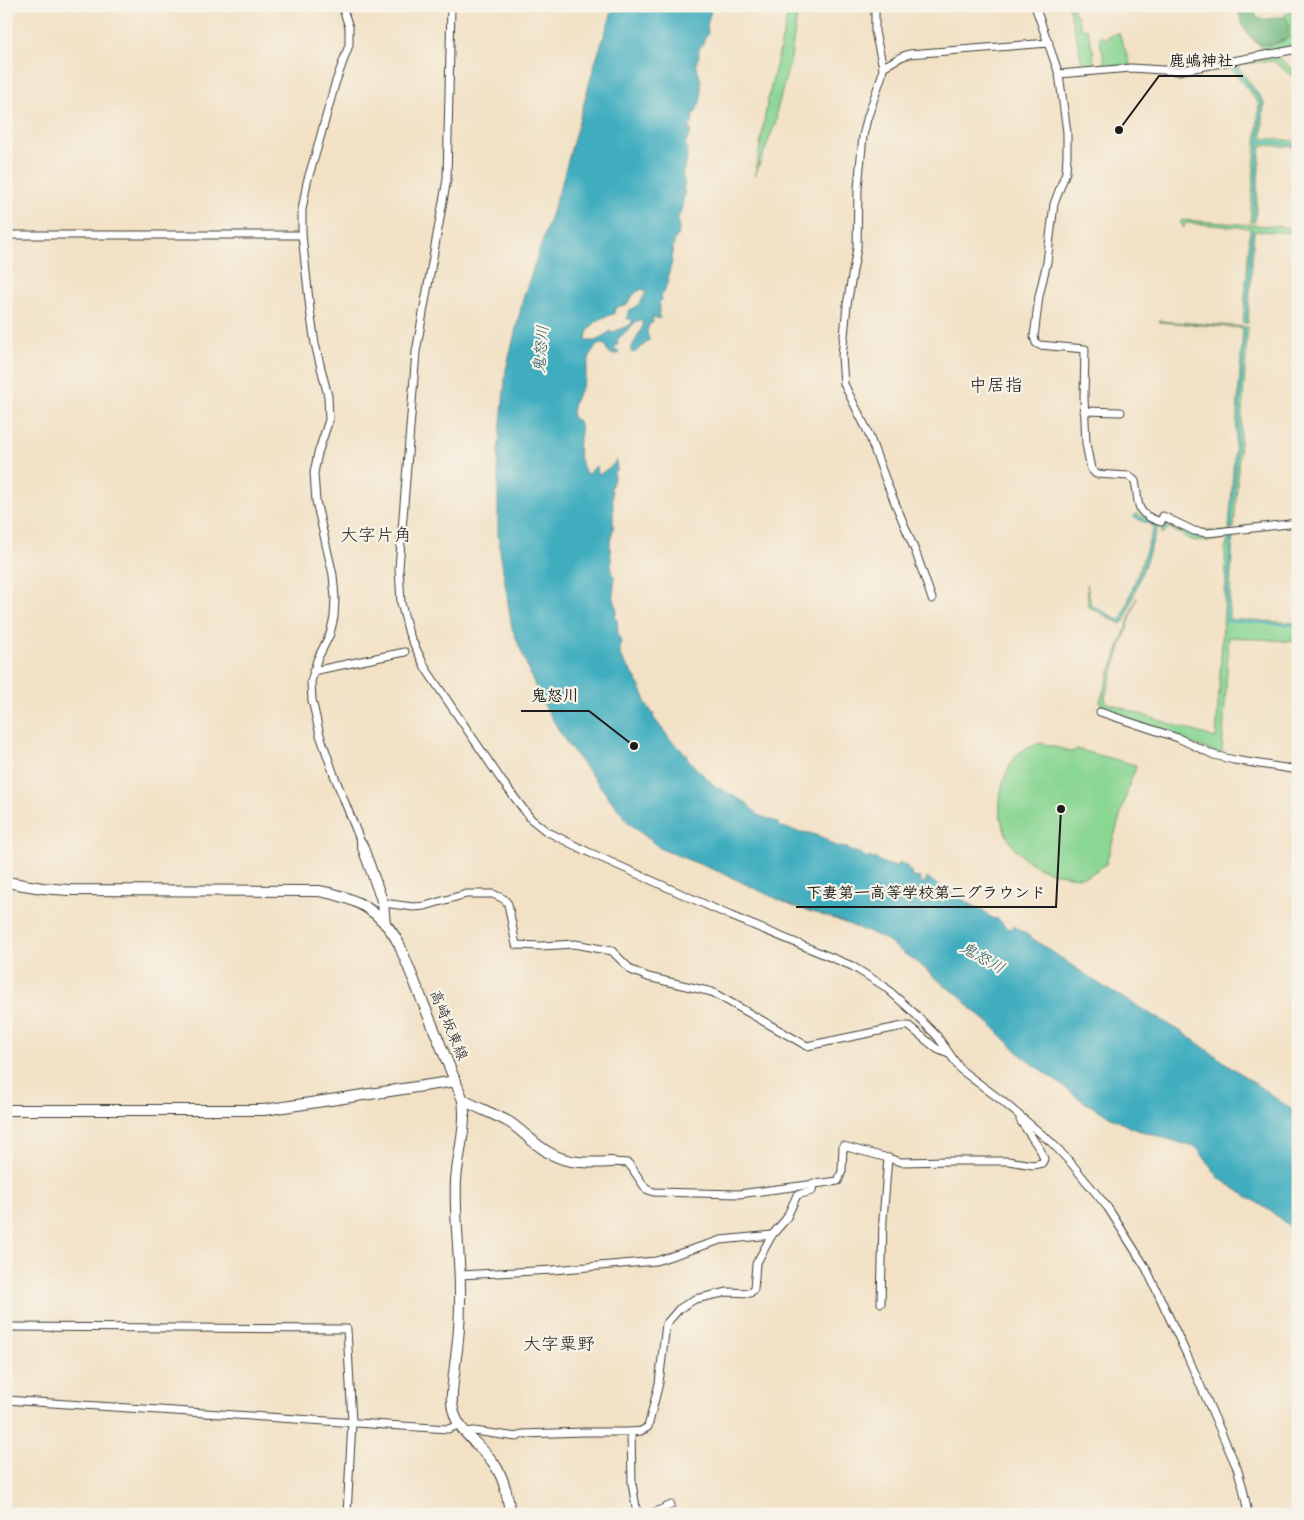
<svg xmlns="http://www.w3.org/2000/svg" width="1304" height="1520" font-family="'Balsamiq Sans','Klee One',sans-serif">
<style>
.green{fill:#8ad693;stroke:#537958}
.forest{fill:#6fb77d;stroke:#466a4c}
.water{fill:#41adbf;stroke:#2e646e;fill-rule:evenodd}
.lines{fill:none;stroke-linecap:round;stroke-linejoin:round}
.stream{stroke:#41adbf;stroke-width:2}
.street-casing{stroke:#3c3a35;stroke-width:9}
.secondary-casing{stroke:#3c3a35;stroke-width:12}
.street{stroke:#fff;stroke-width:7}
.secondary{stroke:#fff;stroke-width:10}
.labels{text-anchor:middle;stroke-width:4.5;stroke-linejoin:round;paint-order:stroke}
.street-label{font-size:15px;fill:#1c1c1c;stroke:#f7f3e8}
.water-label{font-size:16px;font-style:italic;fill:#2d5d65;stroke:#f7f3e8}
.quarter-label{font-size:18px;fill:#1c1c1c;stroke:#f7f3e8}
.leader{fill:none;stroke:#1c1c1c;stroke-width:2}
.callout-dot{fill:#1c1c1c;stroke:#f7f3e8;stroke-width:2}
.callout-label{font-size:16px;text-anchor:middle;font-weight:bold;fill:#1c1c1c;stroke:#f7f3e8;stroke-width:4.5;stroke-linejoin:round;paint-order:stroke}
</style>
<rect width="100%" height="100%" fill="#f7f3e8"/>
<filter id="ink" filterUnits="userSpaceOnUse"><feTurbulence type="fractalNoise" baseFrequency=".02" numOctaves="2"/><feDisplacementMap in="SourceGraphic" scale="10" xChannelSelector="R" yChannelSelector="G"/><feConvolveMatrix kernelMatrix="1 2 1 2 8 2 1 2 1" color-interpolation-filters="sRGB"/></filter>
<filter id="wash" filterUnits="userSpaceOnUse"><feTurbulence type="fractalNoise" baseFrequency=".0096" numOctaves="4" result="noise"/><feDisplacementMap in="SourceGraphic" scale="20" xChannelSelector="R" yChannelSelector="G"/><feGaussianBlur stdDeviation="1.12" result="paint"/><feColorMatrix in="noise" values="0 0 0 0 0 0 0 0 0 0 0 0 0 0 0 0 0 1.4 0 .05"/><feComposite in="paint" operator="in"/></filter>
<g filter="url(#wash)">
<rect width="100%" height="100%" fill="#f2e1c5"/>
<g class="green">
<path d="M 790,6 L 798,6 L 791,58 L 777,110 L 776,121 L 755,176 L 767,104 Z"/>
<path d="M 1068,6 L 1073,6 L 1075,15 L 1077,15 L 1081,29 L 1087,28 L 1094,54 L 1093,55 L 1096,68 L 1083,70 L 1078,43 Z"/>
<path d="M 1293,12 L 1294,13 L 1298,21 L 1298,36 L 1292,37 L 1295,47 L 1263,52 L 1259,44 L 1271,45 L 1285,40 C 1289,32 1290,22 1284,15 Z"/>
<path d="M 1119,33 L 1131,66 L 1103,67 C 1107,58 1099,47 1100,37 L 1102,36 L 1106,40 L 1108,36 Z"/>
<path d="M 1274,56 L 1281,59 L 1298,75 L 1298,81 L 1273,61 L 1241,64 L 1238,67 L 1264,102 L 1262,138 L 1298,141 L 1298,147 L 1261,145 L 1255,222 L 1250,222 L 1259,104 L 1228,64 Z"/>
<path d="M 1182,220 L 1298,228 L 1298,233 L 1254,231 L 1248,323 L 1243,323 L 1250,228 L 1186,223 L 1184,225 L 1184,228 L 1180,222 Z"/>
<path d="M 1159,321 L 1248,327 L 1234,528 L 1229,529 L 1243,328 L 1160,322 Z"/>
<path d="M 1136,513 L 1159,525 L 1125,620 L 1121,624 L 1089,607 L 1088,605 L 1087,584 L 1091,605 L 1121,621 L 1154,527 L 1134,517 Z"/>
<path d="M 1167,520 L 1185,530 L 1233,532 L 1229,619 L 1298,623 L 1298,642 L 1229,637 L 1222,753 L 1220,754 L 1102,710 L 1100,701 L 1137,597 L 1105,697 L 1106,702 L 1143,715 L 1216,738 L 1226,577 L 1225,551 L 1228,539 L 1227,538 L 1209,541 L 1198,541 L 1191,540 L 1169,528 L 1164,533 L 1161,533 L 1164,524 Z"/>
<path d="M 1040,743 L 1073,752 L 1076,749 L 1136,765 L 1134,774 L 1132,776 L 1106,864 C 1100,868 1093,873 1087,876 C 1079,878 1068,876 1060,874 C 1015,866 989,824 1004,780 C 1007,771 1012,759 1019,753 C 1025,749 1033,746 1040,743 Z"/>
</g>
<path class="forest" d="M 1238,6 L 1257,6 L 1255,11 L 1256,17 C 1268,27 1293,0 1288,38 L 1271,45 L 1256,43 C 1254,39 1250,38 1248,34 C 1242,27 1239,15 1238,6 Z"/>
<path class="water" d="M 614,6 L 713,7 L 711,10 L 707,25 L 708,33 L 704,39 L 703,44 C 699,47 698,51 699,56 C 692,66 702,75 701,86 C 701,90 701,95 701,98 C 700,103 697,108 695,113 L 693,114 L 692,124 L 689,126 L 691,130 L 690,135 L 685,144 L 687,149 L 687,159 L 682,175 L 685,184 L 683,189 L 685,191 L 681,211 L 678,217 L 679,231 L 678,236 L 675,238 L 671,258 L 672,262 L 668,276 L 669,281 L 666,285 L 665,290 L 661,295 L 662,300 L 659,301 C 661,308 657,312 660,319 L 652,317 L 653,322 L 649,325 L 647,331 L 648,337 L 650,339 L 645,344 L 634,353 L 631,352 L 631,349 L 642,328 L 643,322 L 638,321 L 635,323 L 617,340 L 618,344 L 614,349 L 615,351 L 618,350 L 619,353 L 613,355 L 607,351 L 606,345 C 600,343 597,345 593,350 C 588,356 586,377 582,387 C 579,394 574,399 573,407 C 572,411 572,415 573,419 L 577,420 L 580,425 L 581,433 L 578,447 L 580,460 L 586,473 L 589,474 L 591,470 L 597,466 L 597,472 L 600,474 L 613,465 L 616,460 L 617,470 L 614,471 L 614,479 L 611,487 L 613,503 L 613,529 L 610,543 L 612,574 L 615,577 L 613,594 L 617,611 L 615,617 L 617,620 L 618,633 L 621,642 L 620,649 L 620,655 L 635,677 L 645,698 L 646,704 L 654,715 L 653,717 L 670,739 L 686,754 L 687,758 L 696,768 L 715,786 L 747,803 C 750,809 755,810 758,815 L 777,822 L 780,827 C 787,827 794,832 801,832 C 805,833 808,832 813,834 C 818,836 820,837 825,838 L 828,842 L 839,847 L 847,848 L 851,851 L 860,853 L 865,857 L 876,859 L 885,864 L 897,866 L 899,865 L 899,862 L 907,866 L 907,869 L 911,871 L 912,877 L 917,878 L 919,877 L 921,883 L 925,883 L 927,877 C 941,889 958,897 974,906 C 981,909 987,915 994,919 L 997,918 L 1006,927 L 1012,929 L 1014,926 L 1101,985 L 1182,1032 L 1298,1114 L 1298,1234 L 1272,1212 L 1220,1179 L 1197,1148 L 1131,1128 L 1084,1102 L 1021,1055 L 991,1025 L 975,1012 L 958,994 L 945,986 L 924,968 L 883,938 L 835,919 L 792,906 L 722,873 L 661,849 L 629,823 L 567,744 L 539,696 L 512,628 L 498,538 L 498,453 L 506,370 L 523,299 L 562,182 L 595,63 ZM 642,289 L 646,292 C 641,302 638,307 628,311 L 628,315 L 626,318 L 633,320 C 630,328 620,327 613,333 L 611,331 L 595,341 L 587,341 C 583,328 602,316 614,314 L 615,308 L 624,305 L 626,305 L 635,293 Z"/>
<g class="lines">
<g class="stream">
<path d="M 1233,65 L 1262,102 L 1253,219"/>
<path d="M 1259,141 L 1298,145"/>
<path d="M 1246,321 L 1252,229"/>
<path d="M 1134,516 L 1156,526"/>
<path d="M 1231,527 L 1245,329"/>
<path d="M 1165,529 L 1168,523 L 1197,537 L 1203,537 L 1231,534 L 1226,621 L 1298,625"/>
<path d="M 1091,605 L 1121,622 L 1144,563 L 1156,526 L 1158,527"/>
</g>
</g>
</g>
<g filter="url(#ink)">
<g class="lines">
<g class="street-casing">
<g id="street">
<path d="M 342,6 L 349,27 L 349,45 L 335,84 L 317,149 L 307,182 L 302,210 L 302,235 L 310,310 L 315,344 L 328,396 L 329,420 L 318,453 L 314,473 L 316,501 L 333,575 L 335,598 L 334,617 L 330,634 L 317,660 L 311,682 L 312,700 L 320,735 L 334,775 L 362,845"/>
<path d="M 451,6 L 447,179 L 416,352 L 399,568 L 401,603 L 409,634 L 426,669 L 502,781 L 531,819 L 546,831 L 586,851 L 731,916 L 852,966 L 884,986 L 913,1012 L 937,1036 L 961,1070 L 1001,1100 L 1052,1143 L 1071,1163 L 1108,1208 L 1146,1268 L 1187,1355 L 1237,1468 L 1243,1488 L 1248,1514"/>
<path d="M 875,6 L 875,32 L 883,67 L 882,75 L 867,119 L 863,136 L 858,188 L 857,248 L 847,305 L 842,356 L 844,384 L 867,430 L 888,486 L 916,553 L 932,599"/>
<path d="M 1035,6 L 1059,74 L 1067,132 L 1067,155 L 1066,172 L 1054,204 L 1047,262 L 1039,296 L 1034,337 L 1036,343 L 1039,345 L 1085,349 L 1084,397 L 1086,444 L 1091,469 L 1096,474 L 1129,476 L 1135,481 C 1140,505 1133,513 1161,522 L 1163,516 L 1194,531 L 1208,533 L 1298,523"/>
<path d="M 883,67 L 901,57 L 909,54 L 1049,43"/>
<path d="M 1059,74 L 1131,68 L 1178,71 L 1298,49"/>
<path d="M 6,235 L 302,235"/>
<path d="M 1084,411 L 1121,412"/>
<path d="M 313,671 L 405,652"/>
<path d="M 1100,712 L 1178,738 L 1214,755 L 1234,760 L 1298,770"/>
<path d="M 383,903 L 413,907 L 425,906 L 466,894 L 493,894 L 504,899 L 508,904 L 516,945 L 541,946 L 575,944 L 612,951 L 631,970 L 648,977 L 712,992 L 807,1046 L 903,1026 L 909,1026 L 937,1049 L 949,1054"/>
<path d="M 612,1162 L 628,1163 L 632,1168 L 646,1189 L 654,1192 L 739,1194 L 838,1181 L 842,1171 L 843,1146 L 888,1158"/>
<path d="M 460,1275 L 553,1270 L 656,1261 L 721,1240 L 772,1235"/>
<path d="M 881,1303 L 883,1219 L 888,1158 L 901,1162 L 950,1161 L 1008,1161 L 1033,1165 L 1042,1163 L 1044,1159 L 1041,1151 L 1020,1120"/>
<path d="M 6,1327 L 347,1329 L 352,1422 L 347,1514"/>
<path d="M 6,1400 L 448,1429 L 459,1425"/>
<path d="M 464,1432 L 474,1431 L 517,1437 L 522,1434 L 584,1432 L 631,1432 L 641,1431 L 648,1427 L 659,1383 L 666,1324 L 679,1309 L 695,1299 L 728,1292 L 750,1293 L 754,1289 L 756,1264 L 772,1235 L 786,1219 L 797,1195 L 812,1191 L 813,1183"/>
<path d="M 631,1432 L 632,1483 L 637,1514"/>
<path d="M 651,1514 L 671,1505"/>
</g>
</g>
<g class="secondary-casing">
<g id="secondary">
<path d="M 362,845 L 383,903 L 385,924"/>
<path d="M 6,882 L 42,888 L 68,890 L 319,891 C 355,897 382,911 399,944 L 463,1100 C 467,1127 458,1153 456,1180 C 454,1220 461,1260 460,1301 C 460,1322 458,1344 455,1365 C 454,1378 451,1390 452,1403 C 455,1431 477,1441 492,1461 C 504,1476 508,1495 510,1514"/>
<path d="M 463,1100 C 478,1108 494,1114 509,1122 C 520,1129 528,1138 539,1146 C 563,1165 583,1163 612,1162"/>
<path d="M 6,1110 L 264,1110 L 456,1081"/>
</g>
</g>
<use href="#street" class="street"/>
<use href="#secondary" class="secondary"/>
</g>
</g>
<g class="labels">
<g class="street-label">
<text transform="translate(449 1025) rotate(67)" y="5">高崎坂東線</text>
</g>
<g class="water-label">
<text transform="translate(540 349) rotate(-85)" y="6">鬼怒川</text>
<text transform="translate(983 957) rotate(30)" y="6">鬼怒川</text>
</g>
<g class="quarter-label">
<text x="996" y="391">中居指</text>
<text x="376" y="541">大字片角</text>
<text x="559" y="1350">大字粟野</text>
</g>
</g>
<path class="leader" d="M1119 130L1159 76H1243M634 746L589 711H521M1061 809L1056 907H796"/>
<g class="callout-dot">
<circle cx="1119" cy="130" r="5"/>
<circle cx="634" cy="746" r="5"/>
<circle cx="1061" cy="809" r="5"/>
</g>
<g class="callout-label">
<text x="1201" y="66">鹿嶋神社</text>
<text x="555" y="701">鬼怒川</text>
<text x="926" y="898">下妻第一高等学校第二グラウンド</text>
</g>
<rect width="1304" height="1520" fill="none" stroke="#f7f3e8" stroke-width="25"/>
</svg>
